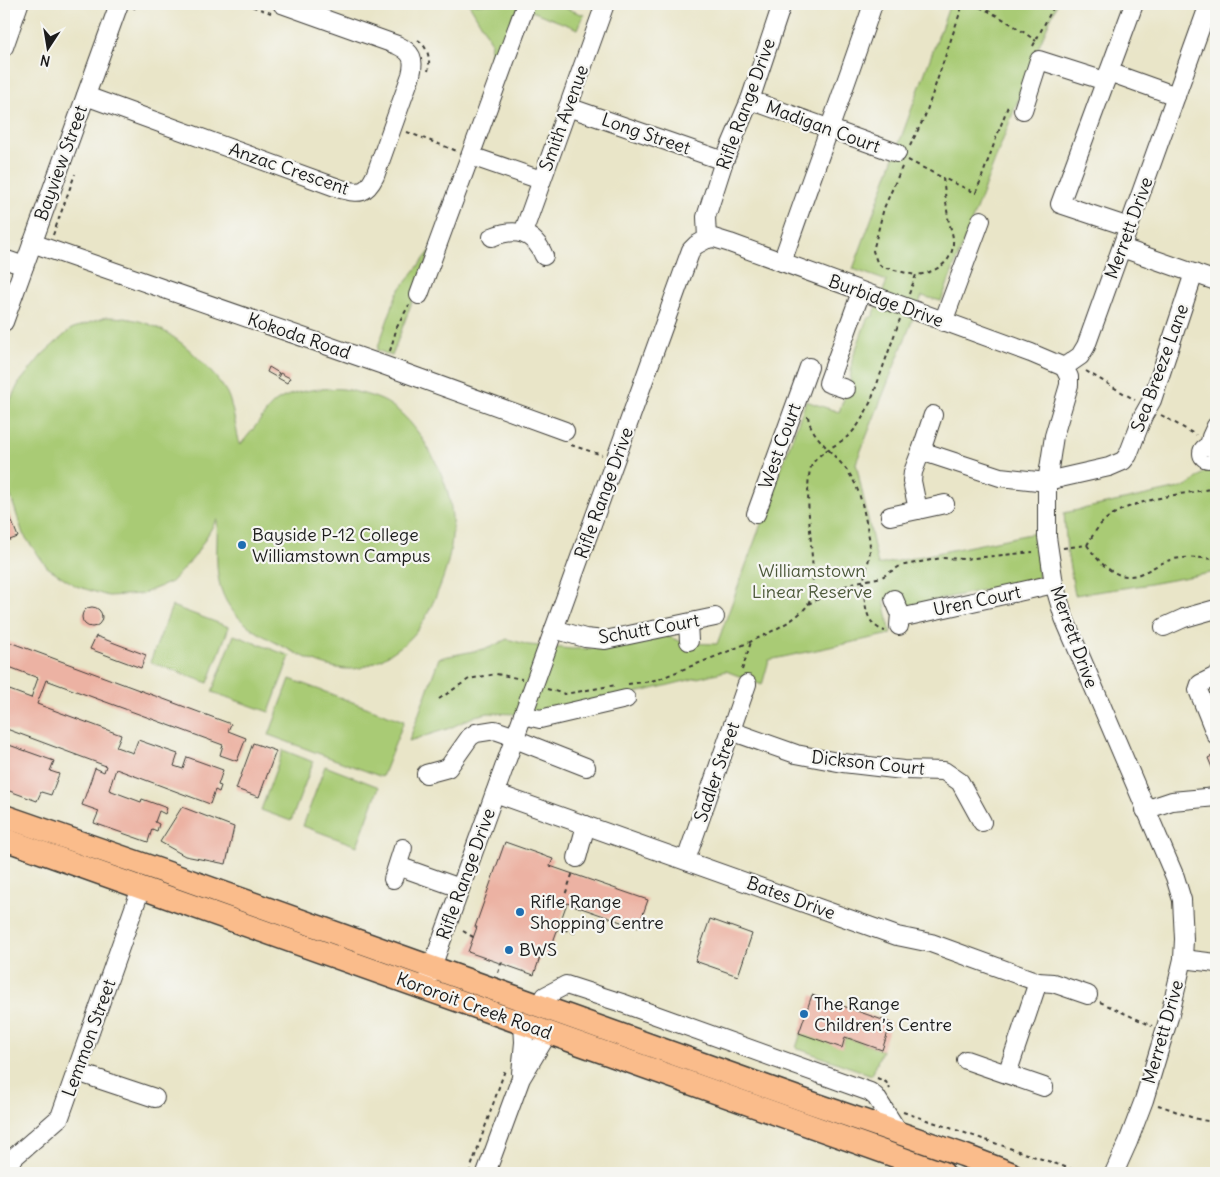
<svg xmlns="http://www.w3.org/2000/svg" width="1220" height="1177" font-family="Delius,sans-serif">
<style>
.green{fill:#a9cb74;stroke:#627448}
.building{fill:#ecb2a3}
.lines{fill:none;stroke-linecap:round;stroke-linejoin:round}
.minor-casing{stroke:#3b3a36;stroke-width:20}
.major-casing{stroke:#3b3a36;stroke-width:25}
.path{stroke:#3b3a36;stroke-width:2;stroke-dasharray:4 4;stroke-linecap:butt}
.minor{stroke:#fff;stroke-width:18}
.major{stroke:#fabc8b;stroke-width:22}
.poi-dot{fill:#1f6fb2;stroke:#f6f6f2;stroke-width:2}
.labels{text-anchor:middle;stroke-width:4.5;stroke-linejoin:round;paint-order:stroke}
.street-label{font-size:18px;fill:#1c1c1c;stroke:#f6f6f2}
.poi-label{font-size:18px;fill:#1c1c1c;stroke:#f6f6f2;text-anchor:start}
.park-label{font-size:18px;fill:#4d593b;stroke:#f6f6f2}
</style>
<rect width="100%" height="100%" fill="#f6f6f2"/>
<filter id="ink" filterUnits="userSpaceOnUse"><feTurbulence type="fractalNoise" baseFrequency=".02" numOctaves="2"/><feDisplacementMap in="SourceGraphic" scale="10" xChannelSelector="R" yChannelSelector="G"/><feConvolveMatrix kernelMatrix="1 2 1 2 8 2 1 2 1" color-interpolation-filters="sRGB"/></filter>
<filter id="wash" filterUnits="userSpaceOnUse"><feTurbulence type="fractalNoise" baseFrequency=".0096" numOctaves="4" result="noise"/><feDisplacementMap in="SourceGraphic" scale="20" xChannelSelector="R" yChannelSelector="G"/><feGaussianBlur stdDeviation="1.12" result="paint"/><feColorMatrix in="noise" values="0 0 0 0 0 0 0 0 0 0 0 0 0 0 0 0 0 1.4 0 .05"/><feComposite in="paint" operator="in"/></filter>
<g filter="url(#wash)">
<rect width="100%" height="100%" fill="#e9e5c8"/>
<g class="green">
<path d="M 469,4 L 520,4 L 487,93 L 491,41 Z"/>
<path d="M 531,4 L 554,4 L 584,15 L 578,29 L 529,10 Z"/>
<path d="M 950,4 L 1057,4 L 1038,48 L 941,301 L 922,296 L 856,463 L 878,565 L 1035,533 L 1039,578 L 908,606 L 899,597 L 884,600 L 891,634 L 769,660 L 762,685 L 726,671 L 546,715 L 488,713 L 475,716 L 450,728 L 409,741 L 439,658 L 489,648 L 507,639 L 529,645 L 572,649 L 610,648 L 667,636 L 684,643 L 717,644 L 806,401 L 839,412 L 850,382 L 852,360 L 867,319 L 873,316 L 887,281 L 853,269 Z"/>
<path d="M 431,250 L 392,356 L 377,350 L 397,293 Z"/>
<path d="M 106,317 C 148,317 174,333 203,363 C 211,372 221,382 227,393 C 233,405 236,431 240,445 C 247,437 254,428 261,419 C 265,415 268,408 273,404 C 288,390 330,386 349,390 C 363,394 380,397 392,406 C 409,418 422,436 432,455 C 459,503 458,546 436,596 C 423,624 417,637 390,654 C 380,660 364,669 352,669 C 330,670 306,658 288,649 C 249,629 219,613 217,565 C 216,550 218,534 217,519 L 195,556 L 171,582 L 142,594 L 108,596 L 76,586 L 47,567 L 23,534 L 9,491 L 4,447 L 4,425 L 10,401 L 19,383 L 42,355 L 71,329 Z"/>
<path d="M 1216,462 L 1216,572 L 1144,585 L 1075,595 L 1067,552 L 1064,513 L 1188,486 Z"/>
<path d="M 172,606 L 229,627 L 208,683 L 150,662 Z"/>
<path d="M 234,635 L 290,656 L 269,712 L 212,692 Z"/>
<path d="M 290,679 L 404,721 L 382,777 L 269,735 Z"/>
<path d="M 283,750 L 313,762 L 291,821 L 261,810 Z"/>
<path d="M 325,766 L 379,787 L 357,846 L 303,826 Z"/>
<path d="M 801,1033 L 842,1047 L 845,1037 L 882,1050 L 872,1075 L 796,1048 Z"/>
</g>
<g id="blocks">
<g class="building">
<path d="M 269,367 L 279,373 L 276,377 L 267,372 Z"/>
<path d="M 280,373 L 290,378 L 287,383 L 278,378 Z"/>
<path d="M 4,504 L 5,504 L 18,537 L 4,542 Z"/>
<circle cx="92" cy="617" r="10"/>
<path d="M 96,636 L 146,655 L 141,668 L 90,649 Z"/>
<path d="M 4,640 L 231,724 L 228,731 L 246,738 L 237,761 L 220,755 L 223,745 L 46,680 L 37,704 L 121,735 L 116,747 L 133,753 L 138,740 L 178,754 L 174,766 L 183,769 L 187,757 L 223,770 L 218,785 L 221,786 L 219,792 L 215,790 L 210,804 L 116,769 L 109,790 L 141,802 L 142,799 L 167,808 L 165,814 L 159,811 L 155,822 L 159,824 L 157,831 L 152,829 L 148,842 L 94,823 L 99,811 L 82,805 L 95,768 L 104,772 L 106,766 L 4,728 L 4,688 L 31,698 L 38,678 L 4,665 Z"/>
<path d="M 253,743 L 276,751 L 259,797 L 236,789 Z"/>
<path d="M 9,745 L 54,761 L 50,771 L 59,774 L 51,795 L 41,792 L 37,801 L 4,789 L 4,760 Z"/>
<path d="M 1216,754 L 1216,777 L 1208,758 Z"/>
<path d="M 182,807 L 234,827 L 226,864 L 185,856 L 160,842 Z"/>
<path d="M 505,842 L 553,859 L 550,866 L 648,900 L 638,928 L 567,903 L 548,956 L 541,954 L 534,975 L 468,952 L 477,927 L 475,927 Z"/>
<path d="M 710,919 L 752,934 L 738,976 L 695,961 Z"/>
<path d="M 812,995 L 891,1023 L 882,1050 L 845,1037 L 842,1048 L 799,1033 Z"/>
</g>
</g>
</g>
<g filter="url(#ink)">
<use href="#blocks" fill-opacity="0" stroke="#3b3a36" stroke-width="1"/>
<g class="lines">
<g class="minor-casing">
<g id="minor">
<path d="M 4,47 L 19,4"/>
<path d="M 1109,72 L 1176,96"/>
<path d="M 86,96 L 341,189 C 360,194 366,194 375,176 L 411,75 C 415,59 412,52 397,45 L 282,4"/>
<path d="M 750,100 L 897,153"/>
<path d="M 568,107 L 724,161"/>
<path d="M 1023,110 L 1039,60 L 1105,81"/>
<path d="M 471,156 L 541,180"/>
<path d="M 1129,227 L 1060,204 L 1134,4"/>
<path d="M 523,233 L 605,4"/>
<path d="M 492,237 C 515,228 534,231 544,256"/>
<path d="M 707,239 L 714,238 L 730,243 L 1031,353 L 1064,367"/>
<path d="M 32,243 L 386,366 L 565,431"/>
<path d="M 1122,248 L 1216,281"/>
<path d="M 4,259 L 24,266"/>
<path d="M 782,262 C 812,176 844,90 873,4"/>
<path d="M 419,295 L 526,4"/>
<path d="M 4,322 L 119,4"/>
<path d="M 943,322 L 981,220"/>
<path d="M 846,389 L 828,383 L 861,292"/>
<circle cx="1208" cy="453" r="6"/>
<path d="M 1209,447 L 1211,437 L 1216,426"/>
<path d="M 921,451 L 1000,477 L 1047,482"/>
<path d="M 1047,481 L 1109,467 L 1123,461 L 1128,455 L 1143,416 L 1152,400 L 1194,273"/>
<path d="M 918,510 L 912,481 L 913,472 L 921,451 L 933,415"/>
<path d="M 756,514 L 809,367"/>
<path d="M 890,516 L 945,504"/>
<path d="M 894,599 L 900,613 L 899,626"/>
<path d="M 900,618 L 1054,584"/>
<path d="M 688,623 L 689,641"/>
<path d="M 1164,627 L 1184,618 L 1216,609"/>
<path d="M 554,629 L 585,638 L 605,640 L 715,617"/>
<path d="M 1216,676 L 1200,684 L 1198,690 L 1216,735"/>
<path d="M 523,715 L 540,719 L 626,699"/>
<path d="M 731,731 L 796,754 L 843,763 L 903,770 L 944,771 L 960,782 L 982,822"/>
<path d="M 515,739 L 586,767"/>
<path d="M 426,774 L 448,768 L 470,737 L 476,733 L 495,730 L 515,737"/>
<path d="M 495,793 L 897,936 L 931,943 L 1038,982 L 1053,983 L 1088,995"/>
<path d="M 1145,810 L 1172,801 L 1216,797"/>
<path d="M 577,858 L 586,825"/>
<path d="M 686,860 L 747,684"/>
<path d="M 398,866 L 460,888"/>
<path d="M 393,879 L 403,848"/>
<path d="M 1183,959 L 1216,963"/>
<path d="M 428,978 L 691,250 L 696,245 L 707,239 L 706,217 L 724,161 L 750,100 L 782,4"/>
<path d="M 541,1006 L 545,996 L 566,985 L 622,1003 L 870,1092 L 876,1097 L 899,1133"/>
<path d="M 966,1060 L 1044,1087"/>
<path d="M 77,1072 L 155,1098"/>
<path d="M 521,1073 L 524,1042 L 523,1024"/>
<path d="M 1007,1074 L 1038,982"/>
<path d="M 4,1166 L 60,1117 L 141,888"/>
<path d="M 486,1173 L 521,1078 L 548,1033"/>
<path d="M 1114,1173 L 1128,1142 L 1144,1100 L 1170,1014 L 1183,959 L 1184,939 L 1182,900 L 1175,877 L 1064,618 L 1054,584 L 1047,537 L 1047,482 L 1054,436 L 1069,385 L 1069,377 L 1064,367 L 1080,356 L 1086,346 L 1209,4"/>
</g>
</g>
<g class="major-casing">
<g id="major">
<path d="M 4,816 L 162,871 L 809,1102 L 963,1155 L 1010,1173"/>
<path d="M 4,839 L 943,1173"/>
</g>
</g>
<g class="path">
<path d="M 245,4 L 271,13"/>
<path d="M 972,4 C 997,14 1014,25 1036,41"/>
<path d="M 134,9 L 136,4"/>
<path d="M 418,40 C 428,47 431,60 428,71"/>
<path d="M 1033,46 L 1055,4"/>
<path d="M 407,132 L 457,151"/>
<path d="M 910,146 L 925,116 L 963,4"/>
<path d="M 908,160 L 943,178"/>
<path d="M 902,167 L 884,208 L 873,251 L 877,262 L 882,267 L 915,275"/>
<path d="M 53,235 L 75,174"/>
<path d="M 909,294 L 916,275 C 933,273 953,264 953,243 C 954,235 949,225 948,217 C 946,204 945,191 943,178 L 976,193 L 1008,106"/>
<path d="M 390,351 L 397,327 L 409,305"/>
<path d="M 1086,371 L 1135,400"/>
<path d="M 1161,415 L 1196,435"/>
<path d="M 808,416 C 810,438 841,458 852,478 C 862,495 865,518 869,537 C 872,554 867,566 863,582 C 862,586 864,590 864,594 C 866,610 867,625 885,631"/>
<path d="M 571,445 L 602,455"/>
<path d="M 1087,545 C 1100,564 1118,584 1142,573 C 1152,569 1160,563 1170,560 C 1185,556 1201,558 1216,559"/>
<path d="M 1063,548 L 1087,545 C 1092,537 1097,527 1105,520 C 1130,499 1184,494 1216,488"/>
<path d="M 808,604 L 852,583 L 882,577 L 900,566 L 941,558 L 964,559 L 1033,552"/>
<path d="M 742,670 L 751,642"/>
<path d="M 628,684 L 651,681 L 662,678 C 693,664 793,631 808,604 C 816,588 812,561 811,544 C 810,525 805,484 811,467 C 818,451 836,447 848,436 C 859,427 865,413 871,401 L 900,319"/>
<path d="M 547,689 L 565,694 L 616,685"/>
<path d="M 439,699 L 469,679 L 496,674 L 522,679"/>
<path d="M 566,900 L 564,898 L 573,872"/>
<path d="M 556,927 L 575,933"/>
<path d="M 463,931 L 475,938"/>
<path d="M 498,973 L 502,961"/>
<path d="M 1100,1002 L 1152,1026"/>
<path d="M 877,1078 L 886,1082 L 890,1089"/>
<path d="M 1158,1105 C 1176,1110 1198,1123 1216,1121"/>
<path d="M 903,1112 L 1083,1173"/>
<path d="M 469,1173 L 505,1070"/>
</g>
<use href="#minor" class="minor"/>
<use href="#major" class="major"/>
</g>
</g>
<g class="poi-dot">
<circle cx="242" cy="545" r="5"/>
<circle cx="520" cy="912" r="5"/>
<circle cx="509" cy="950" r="5"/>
<circle cx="804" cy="1014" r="5"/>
</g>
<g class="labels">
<g class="street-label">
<text transform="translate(746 104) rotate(-70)" y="6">Rifle Range Drive</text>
<text transform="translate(564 118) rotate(-70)" y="6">Smith Avenue</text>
<text transform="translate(823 127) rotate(20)" y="6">Madigan Court</text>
<text transform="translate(646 134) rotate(19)" y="6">Long Street</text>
<text transform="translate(61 163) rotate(-70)" y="6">Bayview Street</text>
<text transform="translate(289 169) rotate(19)" y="6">Anzac Crescent</text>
<text transform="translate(1129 228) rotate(-70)" y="6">Merrett Drive</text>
<text transform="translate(886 301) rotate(20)" y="6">Burbidge Drive</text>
<text transform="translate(299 336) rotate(19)" y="6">Kokoda Road</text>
<text transform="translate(1160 368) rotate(-70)" y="6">Sea Breeze Lane</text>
<text transform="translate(780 446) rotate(-70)" y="6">West Court</text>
<text transform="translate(604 493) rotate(-70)" y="6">Rifle Range Drive</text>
<text transform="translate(977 601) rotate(-12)" y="6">Uren Court</text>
<text transform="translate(649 629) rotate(-10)" y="6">Schutt Court</text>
<text transform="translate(1074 637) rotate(70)" y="6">Merrett Drive</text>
<text transform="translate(868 763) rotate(6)" y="6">Dickson Court</text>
<text transform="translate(717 772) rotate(-71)" y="6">Sadler Street</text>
<text transform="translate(466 874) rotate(-70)" y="6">Rifle Range Drive</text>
<text transform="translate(791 898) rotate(20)" y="6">Bates Drive</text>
<text transform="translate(474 1006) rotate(20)" y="6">Kororoit Creek Road</text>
<text transform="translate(1163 1032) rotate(-74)" y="6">Merrett Drive</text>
<text transform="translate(89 1038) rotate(-70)" y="6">Lemmon Street</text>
</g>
<g class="poi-label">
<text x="252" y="541">Bayside P-12 College<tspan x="252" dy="21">Williamstown Campus</tspan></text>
<text x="530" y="908">Rifle Range<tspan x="530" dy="21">Shopping Centre</tspan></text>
<text x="519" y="956">BWS</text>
<text x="814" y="1010">The Range<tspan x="814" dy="21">Children’s Centre</tspan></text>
</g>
<g class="park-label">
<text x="812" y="577">Williamstown<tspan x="812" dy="21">Linear Reserve</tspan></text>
</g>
</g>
<rect width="1220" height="1177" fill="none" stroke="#f6f6f2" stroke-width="20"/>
<g transform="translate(48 48) rotate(192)" stroke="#f6f6f2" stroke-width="4" paint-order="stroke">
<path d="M0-4L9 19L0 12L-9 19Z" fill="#1c1c1c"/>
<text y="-8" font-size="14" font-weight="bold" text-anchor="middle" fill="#1c1c1c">N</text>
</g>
</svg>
